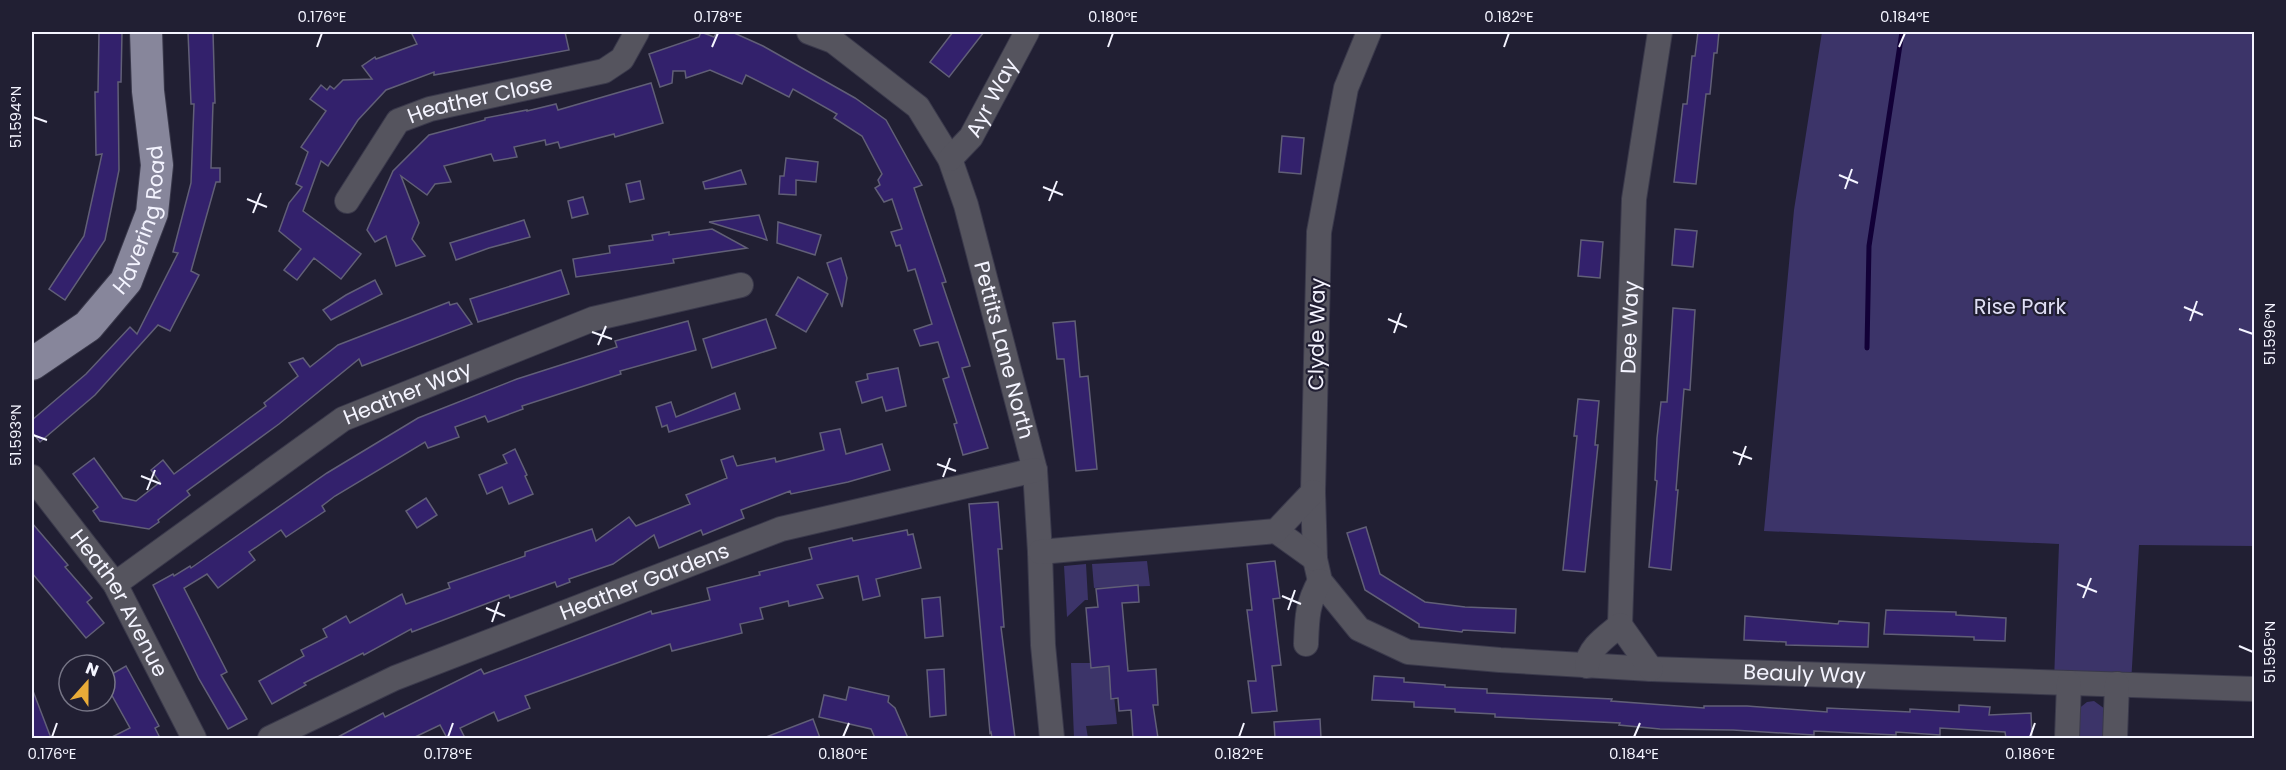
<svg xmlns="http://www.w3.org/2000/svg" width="2286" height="770" font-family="Poppins,sans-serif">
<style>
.green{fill:#3c3469}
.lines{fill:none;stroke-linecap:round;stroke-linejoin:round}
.stream{stroke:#120037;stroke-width:5}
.building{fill:#33216c;stroke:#615f77;stroke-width:1.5}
.minor-casing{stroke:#3a394b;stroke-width:26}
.major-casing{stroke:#3a394b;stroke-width:34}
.minor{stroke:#55545e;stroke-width:24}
.major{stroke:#87869b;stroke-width:32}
.ticks{fill:none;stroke:#f4f4ff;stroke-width:2}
.labels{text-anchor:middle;stroke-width:4.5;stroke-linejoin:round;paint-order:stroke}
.street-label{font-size:21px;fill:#f4f4ff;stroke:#211f33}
.park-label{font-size:21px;fill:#dfdef4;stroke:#211f33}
.neatline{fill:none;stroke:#f4f4ff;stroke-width:2}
.ticks-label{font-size:15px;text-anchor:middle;fill:#f4f4ff}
</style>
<rect width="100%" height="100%" fill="#211f33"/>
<g class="green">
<path d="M 1822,32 L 2254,32 L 2254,546 L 2139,545 L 2131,684 L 2054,681 L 2059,544 L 1764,531 L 1794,210 Z"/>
<path d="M 1147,561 L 1150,586 L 1094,588 L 1092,564 Z"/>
<path d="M 1086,564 L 1088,600 L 1085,600 L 1067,617 L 1064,566 Z"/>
<path d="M 1071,663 L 1116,663 L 1112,676 L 1117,724 L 1086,726 L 1088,738 L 1074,738 Z"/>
<path d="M 2094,701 L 2105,709 L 2107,738 L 2075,738 L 2077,710 L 2087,702 Z"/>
</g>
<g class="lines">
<path class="stream" d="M 1867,348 L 1869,246 L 1902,32"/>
</g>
<g class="building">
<path d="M 99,32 L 122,32 L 121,82 L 118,82 L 119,170 L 105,240 L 65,300 L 49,289 L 84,236 L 102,154 L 96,155 L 95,92 L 98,92 Z"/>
<path d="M 188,32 L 213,32 L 215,103 L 213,103 L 211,168 L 220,168 L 220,182 L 216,182 L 191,271 L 199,275 L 170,331 L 158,325 L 95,395 L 40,442 L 32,432 L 32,420 L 86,374 L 130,327 L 137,334 L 178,253 L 173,252 L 191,183 L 194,104 L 191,104 Z"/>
<path d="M 411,32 L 565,32 L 569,50 L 434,75 L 434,72 L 386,90 L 358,120 L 328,166 L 321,161 L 303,211 L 361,254 L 341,279 L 314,258 L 297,280 L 284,270 L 301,249 L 279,231 L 289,203 L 302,187 L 296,184 L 308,152 L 301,147 L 326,111 L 310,99 L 321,85 L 327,90 L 330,86 L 334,89 L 343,80 L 372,79 L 362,66 L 375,57 L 376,59 L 417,44 Z"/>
<path d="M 701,32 L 714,37 L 717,32 L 732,32 L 763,46 L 855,98 L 886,120 L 922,185 L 914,188 L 946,282 L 942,283 L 970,366 L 962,368 L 988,448 L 963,455 L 954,424 L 957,423 L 943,379 L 949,377 L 938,342 L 920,346 L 914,330 L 932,324 L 915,269 L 908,271 L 900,245 L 896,246 L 891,232 L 902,229 L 892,199 L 884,202 L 875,188 L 880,185 L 878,180 L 882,174 L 862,136 L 834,118 L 837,114 L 793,89 L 789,97 L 746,75 L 742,84 L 710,70 L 686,78 L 685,71 L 673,71 L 672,83 L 660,87 L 649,54 L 699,37 Z"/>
<path d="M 953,32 L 984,32 L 949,77 L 930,62 Z"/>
<path d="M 1698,32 L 1719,32 L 1717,53 L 1714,53 L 1710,94 L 1706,94 L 1696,184 L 1674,182 L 1683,104 L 1687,104 L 1692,56 L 1695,56 Z"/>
<path d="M 651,83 L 663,123 L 615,137 L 614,134 L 560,148 L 558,142 L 546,145 L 545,140 L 514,147 L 517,157 L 494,161 L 491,154 L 444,166 L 451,182 L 435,184 L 427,195 L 401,176 L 419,223 L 412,239 L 425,256 L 396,266 L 386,236 L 375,242 L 367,230 L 393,171 L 429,135 L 485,120 L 485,118 L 527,110 L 527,111 L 556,104 L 558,110 Z"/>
<path d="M 1282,136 L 1304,138 L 1301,174 L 1279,172 Z"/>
<path d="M 786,158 L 818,162 L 816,182 L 796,180 L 796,195 L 779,194 L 780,176 L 784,176 Z"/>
<path d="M 741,170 L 746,184 L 705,189 L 703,182 Z"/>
<path d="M 640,181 L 644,199 L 630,202 L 626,184 Z"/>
<path d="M 583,197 L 588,214 L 572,218 L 568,201 Z"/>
<path d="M 759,215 L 767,240 L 709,222 Z"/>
<path d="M 524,220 L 530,237 L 489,248 L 456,260 L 450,243 Z"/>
<path d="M 778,222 L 821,235 L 815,255 L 777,243 Z"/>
<path d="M 712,229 L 747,248 L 673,259 L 674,263 L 576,277 L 573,259 L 610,253 L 609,246 L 653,240 L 652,235 L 669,232 L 669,235 Z"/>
<path d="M 1675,229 L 1697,231 L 1693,267 L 1672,265 Z"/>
<path d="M 1581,240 L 1603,242 L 1600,278 L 1578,276 Z"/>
<path d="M 841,258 L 847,278 L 842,307 L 827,263 Z"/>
<path d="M 561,270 L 569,294 L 478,322 L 470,299 Z"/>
<path d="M 798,277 L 828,294 L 806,332 L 776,315 Z"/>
<path d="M 375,280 L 382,294 L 331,320 L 323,310 L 346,295 Z"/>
<path d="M 449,302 L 450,305 L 457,303 L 472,324 L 362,366 L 359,359 L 279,424 L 187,491 L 190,495 L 158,520 L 159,522 L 149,529 L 100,521 L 93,511 L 98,507 L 73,474 L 94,458 L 123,498 L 136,501 L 160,482 L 151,470 L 163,460 L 174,474 L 266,406 L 264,403 L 298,376 L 289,363 L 303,358 L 310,367 L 338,345 Z"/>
<path d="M 1673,308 L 1695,310 L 1690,390 L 1684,389 L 1676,490 L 1678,490 L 1671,570 L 1649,567 L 1657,481 L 1655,480 L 1657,438 L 1661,402 L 1667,402 Z"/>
<path d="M 766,319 L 776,348 L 712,368 L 703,339 Z"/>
<path d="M 688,321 L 696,350 L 620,371 L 621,374 L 522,406 L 523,409 L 488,422 L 485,416 L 455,427 L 459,437 L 428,448 L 425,442 L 335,496 L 322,506 L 325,511 L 286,537 L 281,530 L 249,552 L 255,560 L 218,588 L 207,574 L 184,588 L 227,672 L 221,675 L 247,719 L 228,729 L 199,679 L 153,585 L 173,574 L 174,576 L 190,566 L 191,568 L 327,473 L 418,418 L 517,379 L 617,347 L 615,341 Z"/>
<path d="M 1075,321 L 1080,377 L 1088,376 L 1097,469 L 1076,471 L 1064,359 L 1057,359 L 1053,323 Z"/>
<path d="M 898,368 L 906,406 L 886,411 L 882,397 L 862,403 L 856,382 L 868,379 L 867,374 Z"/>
<path d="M 735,393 L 740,409 L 669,432 L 667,425 L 662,427 L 656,407 L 671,402 L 676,417 Z"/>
<path d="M 1578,399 L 1599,401 L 1595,445 L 1598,445 L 1585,572 L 1563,570 L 1577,436 L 1574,436 Z"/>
<path d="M 840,429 L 846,454 L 882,444 L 890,470 L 848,482 L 791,494 L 790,491 L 741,510 L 744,518 L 703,535 L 701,530 L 659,548 L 654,535 L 613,564 L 569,579 L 570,582 L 557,587 L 555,582 L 510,598 L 509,595 L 412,632 L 411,629 L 364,655 L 363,653 L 304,683 L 306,685 L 272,704 L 259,681 L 304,656 L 301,650 L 327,637 L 323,629 L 346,616 L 350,623 L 402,594 L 406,604 L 450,588 L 448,583 L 525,556 L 525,552 L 592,529 L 596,541 L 629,517 L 636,526 L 690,504 L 686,495 L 727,478 L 721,460 L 733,456 L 737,466 L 775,458 L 776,462 L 824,450 L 820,433 Z"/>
<path d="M 515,449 L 527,475 L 525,476 L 533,494 L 509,504 L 502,487 L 487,494 L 479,475 L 507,463 L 503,455 Z"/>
<path d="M 426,498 L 437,515 L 417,528 L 406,511 Z"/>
<path d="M 998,502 L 1002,549 L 998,549 L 1004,627 L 1001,627 L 1015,738 L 992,738 L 991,732 L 990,733 L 969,504 Z"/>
<path d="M 32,523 L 68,565 L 65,567 L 92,598 L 87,602 L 104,623 L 86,638 L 32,573 Z"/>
<path d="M 1366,527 L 1380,574 L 1425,602 L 1465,607 L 1516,609 L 1515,633 L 1463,630 L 1462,632 L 1419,627 L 1419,624 L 1365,590 L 1347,533 Z"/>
<path d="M 907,530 L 908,535 L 913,534 L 921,568 L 876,579 L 880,596 L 863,600 L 858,576 L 817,585 L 823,598 L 789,606 L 788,601 L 760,608 L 763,619 L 740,624 L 742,633 L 672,651 L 670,644 L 525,696 L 530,708 L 498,721 L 494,712 L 460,728 L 465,738 L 447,738 L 440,725 L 413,738 L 336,738 L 383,713 L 385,717 L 481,669 L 484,674 L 651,611 L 652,614 L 710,600 L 707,588 L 760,575 L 759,572 L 812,559 L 809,548 L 852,538 L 853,541 Z"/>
<path d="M 1275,561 L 1280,598 L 1273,599 L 1281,665 L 1272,666 L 1277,711 L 1252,713 L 1248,681 L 1256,681 L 1247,610 L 1252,610 L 1247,564 Z"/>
<path d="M 1138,585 L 1139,602 L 1122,603 L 1128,671 L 1156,669 L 1158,705 L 1153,705 L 1158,738 L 1133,738 L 1131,710 L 1119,711 L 1118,698 L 1111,699 L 1109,666 L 1091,668 L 1086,608 L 1098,607 L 1096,589 Z"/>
<path d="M 940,597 L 943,636 L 925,638 L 922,599 Z"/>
<path d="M 1886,610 L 1956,612 L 1956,615 L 2006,618 L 2005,641 L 1974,640 L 1974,637 L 1884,634 Z"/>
<path d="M 1745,616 L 1838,624 L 1839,621 L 1869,623 L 1868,647 L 1786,645 L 1786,642 L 1744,640 Z"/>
<path d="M 126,666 L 159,726 L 155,728 L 160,738 L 110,738 L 130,728 L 105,683 L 105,678 Z"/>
<path d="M 944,669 L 946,715 L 930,717 L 927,670 Z"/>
<path d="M 1374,676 L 1404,678 L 1404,682 L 1445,685 L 1445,687 L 1487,689 L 1487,693 L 1612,699 L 1611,701 L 1704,708 L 1704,706 L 1747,706 L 1827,712 L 1827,708 L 1910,712 L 1910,709 L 1959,712 L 1959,705 L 1990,707 L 1989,715 L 2031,713 L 2032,738 L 2006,738 L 2005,732 L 1940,728 L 1940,735 L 1896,732 L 1896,735 L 1814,731 L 1814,735 L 1733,730 L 1660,729 L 1619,725 L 1620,723 L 1495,717 L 1495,714 L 1455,712 L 1455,709 L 1414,707 L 1414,702 L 1372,700 Z"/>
<path d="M 849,687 L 889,696 L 888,702 L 895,708 L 908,738 L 875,738 L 871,729 L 819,717 L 824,695 L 846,700 Z"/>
<path d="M 33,691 L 51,738 L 32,738 Z"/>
<path d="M 813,719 L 820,738 L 766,738 L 766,737 Z"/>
<path d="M 1320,719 L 1321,738 L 1275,738 L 1274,722 Z"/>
</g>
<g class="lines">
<g class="minor-casing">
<g id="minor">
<path id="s1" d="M 809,32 L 833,41 L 918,107 L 950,159 L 966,205 L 1035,470 L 1040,552 L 1043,645 L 1052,738"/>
<path id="s2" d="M 1369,32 L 1346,88 L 1319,232 L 1313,492 L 1315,559 L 1320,581 L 1359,629 L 1408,652 L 1500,660 L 1651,669 L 2254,689"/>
<path id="s3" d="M 950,159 L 971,137 L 1027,32"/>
<path id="s4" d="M 347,201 L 398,121 L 430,109 L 604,71 L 622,59 L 637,32"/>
<path id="s5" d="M 32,477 L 115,584 L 194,738"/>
<path d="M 1276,531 L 1315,559"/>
<path d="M 1040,552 L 1276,531 L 1313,492"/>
<path id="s6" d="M 115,584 L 343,419 L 593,319 L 741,285"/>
<path id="s7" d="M 1620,625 L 1634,199 L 1660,32"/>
<path d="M 1306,644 C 1307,618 1307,604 1320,581"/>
<path d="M 1587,666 C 1588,648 1607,636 1620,625 L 1651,669"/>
<path id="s8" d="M 270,738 L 395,678 L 781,529 L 1035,470"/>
<path d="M 2067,738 L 2069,683"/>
<path d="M 2115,738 L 2117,684"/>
</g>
</g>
<g class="major-casing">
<g id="major">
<path id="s9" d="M 32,364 L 88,326 L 126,281 L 152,213 L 157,165 L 148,91 L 146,32"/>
</g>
</g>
<use href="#minor" class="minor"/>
<use href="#major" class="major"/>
</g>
<path class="ticks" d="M 317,47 L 322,33M 712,47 L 718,33M 1108,47 L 1113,33M 1504,47 L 1509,33M 1899,47 L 1905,33M 33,117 L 47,122M 1839,175 L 1858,183M 1043,187 L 1063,195M 1845,189 L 1852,169M 247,199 L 267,207M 1049,201 L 1057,181M 253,213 L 261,193M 2184,307 L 2203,315M 1388,319 L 1407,327M 2190,321 L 2197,301M 2239,329 L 2253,334M 592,332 L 612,339M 1394,333 L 1401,313M 598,345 L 606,326M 33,435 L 47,440M 1733,452 L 1752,459M 937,464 L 956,471M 1739,465 L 1746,446M 141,476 L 161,484M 943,477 L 950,458M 147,490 L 155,470M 2077,584 L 2097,592M 1282,596 L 1301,604M 2083,598 L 2091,578M 486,608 L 505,616M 1288,610 L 1295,590M 492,622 L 499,602M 2239,646 L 2253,652M 52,737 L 57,723M 448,737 L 453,723M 843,737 L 849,723M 1239,737 L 1244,723M 1634,737 L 1640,723M 2030,737 L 2035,723"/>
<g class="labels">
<g class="street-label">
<text dy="7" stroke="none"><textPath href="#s3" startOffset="75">Ayr Way</textPath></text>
<text dy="7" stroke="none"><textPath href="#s4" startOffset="180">Heather Close</textPath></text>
<text dy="7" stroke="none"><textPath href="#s9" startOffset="190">Havering Road</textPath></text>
<text dy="7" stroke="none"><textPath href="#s7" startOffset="298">Dee Way</textPath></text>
<text transform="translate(1317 334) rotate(-89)" y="7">Clyde Way</text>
<text dy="7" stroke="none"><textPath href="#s1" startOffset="393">Pettits Lane North</textPath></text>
<text dy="7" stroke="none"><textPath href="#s6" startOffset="351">Heather Way</textPath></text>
<text dy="7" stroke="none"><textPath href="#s8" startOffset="406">Heather Gardens</textPath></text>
<text dy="7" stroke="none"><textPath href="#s5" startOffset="154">Heather Avenue</textPath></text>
<text dy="7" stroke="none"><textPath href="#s2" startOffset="1070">Beauly Way</textPath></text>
</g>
<g class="park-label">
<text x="2020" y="314">Rise Park</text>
</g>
</g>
<rect width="2286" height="770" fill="none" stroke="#211f33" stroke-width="66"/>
<g transform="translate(87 683) rotate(21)"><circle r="28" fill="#211f33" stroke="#757485" stroke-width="1.5"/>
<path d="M0-4.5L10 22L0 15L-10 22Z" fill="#e9ab38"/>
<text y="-9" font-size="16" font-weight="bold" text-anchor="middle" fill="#f4f4ff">N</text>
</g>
<rect x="33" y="33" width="2220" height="704" class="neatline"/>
<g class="ticks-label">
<text x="322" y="22">0.176°E</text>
<text x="718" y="22">0.178°E</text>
<text x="1113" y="22">0.180°E</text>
<text x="1509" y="22">0.182°E</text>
<text x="1905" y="22">0.184°E</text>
<text transform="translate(16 117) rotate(-90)" y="5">51.594°N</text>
<text transform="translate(2270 334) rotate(-90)" y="5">51.596°N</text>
<text transform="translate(16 435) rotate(-90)" y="5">51.593°N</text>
<text transform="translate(2270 652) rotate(-90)" y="5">51.595°N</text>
<text x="52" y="759">0.176°E</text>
<text x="448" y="759">0.178°E</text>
<text x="843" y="759">0.180°E</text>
<text x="1239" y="759">0.182°E</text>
<text x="1634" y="759">0.184°E</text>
<text x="2030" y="759">0.186°E</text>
</g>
</svg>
